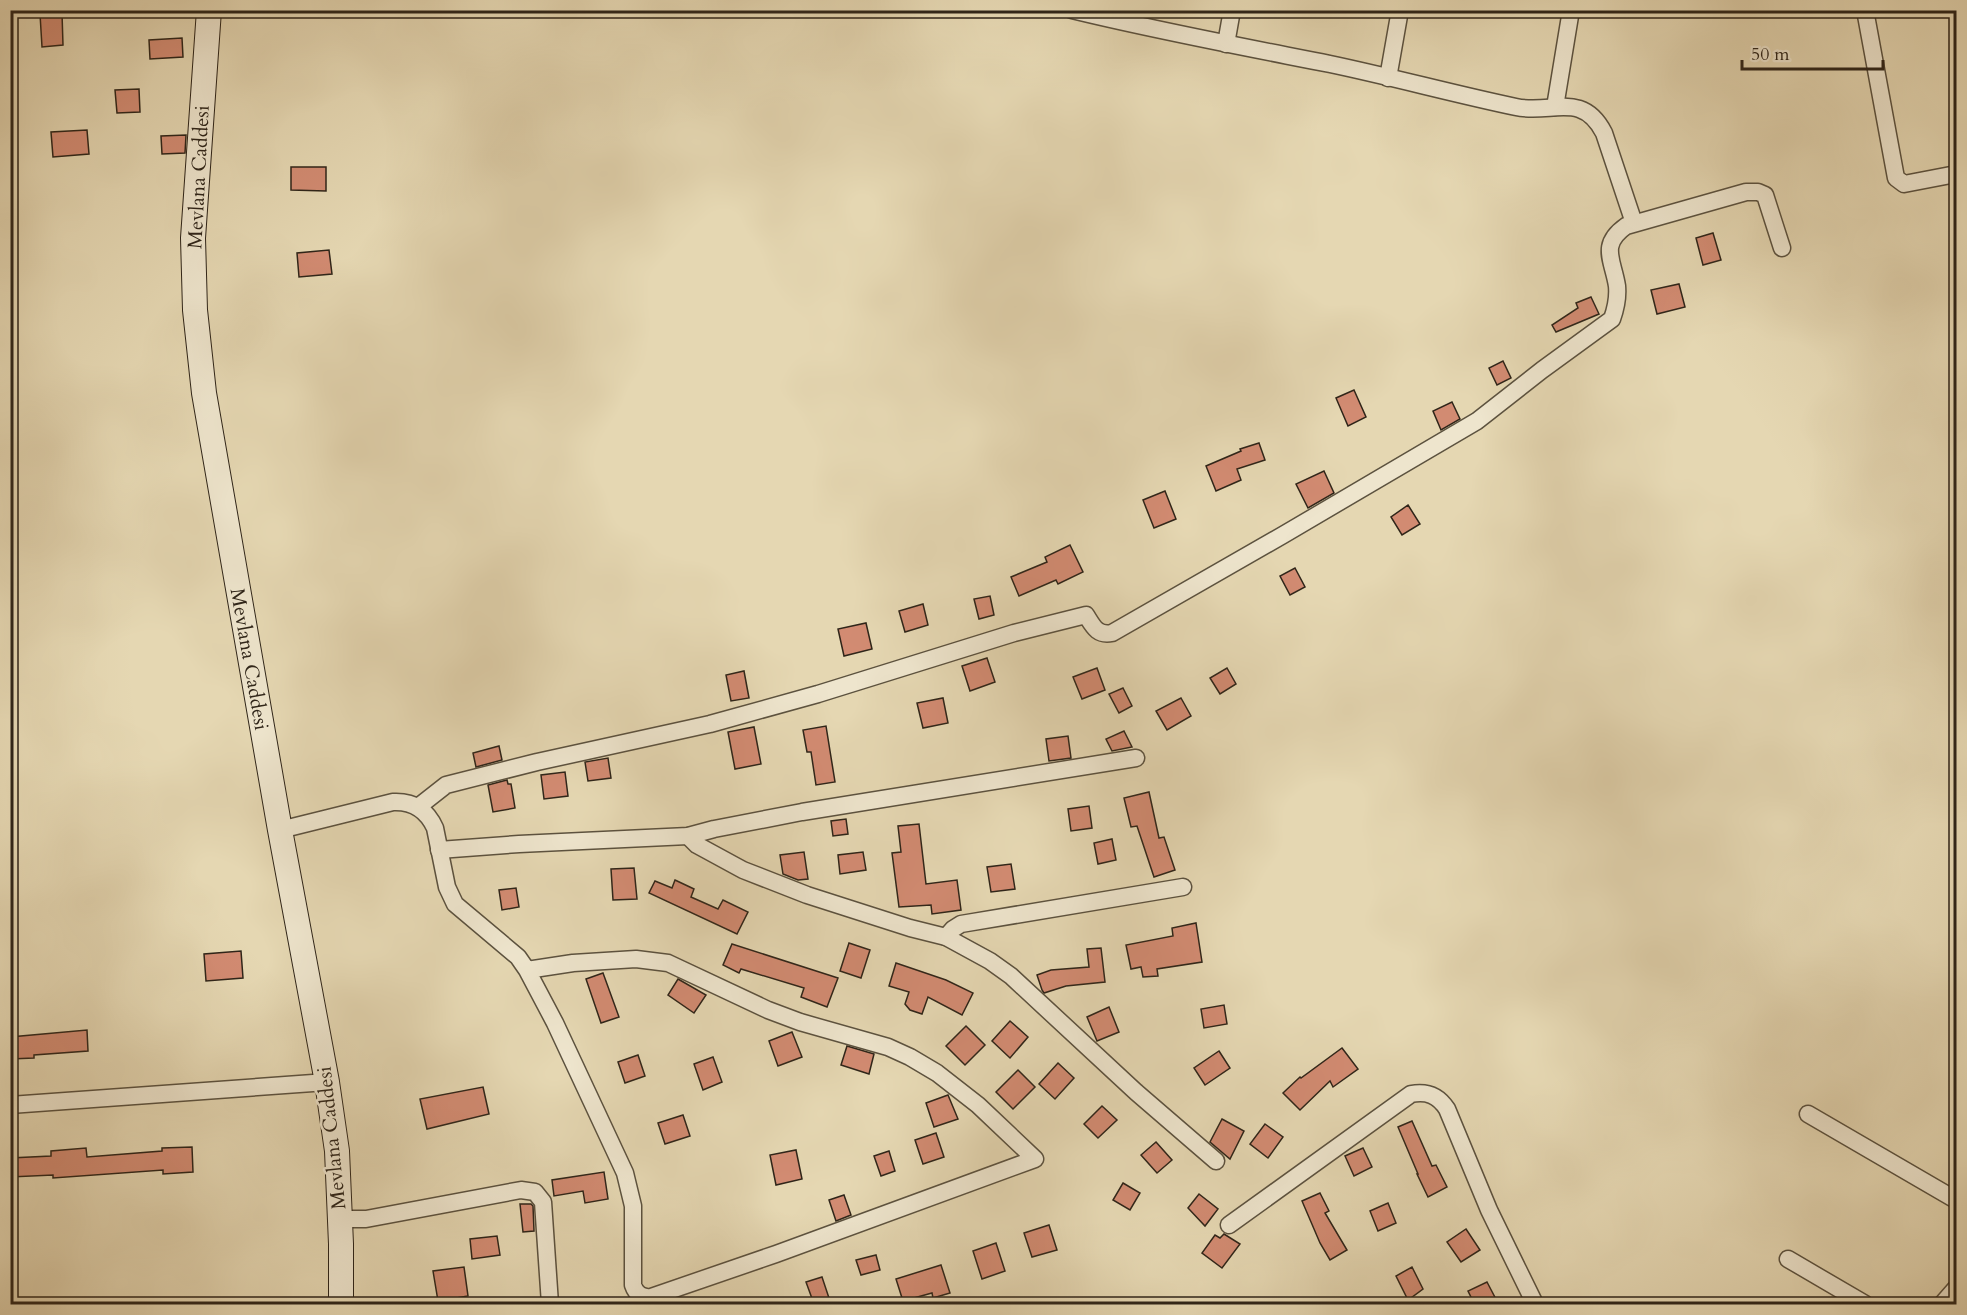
<svg xmlns="http://www.w3.org/2000/svg" width="1967" height="1315" font-family="Cardo,serif">
<style>
.building{fill:#d28b72;stroke:#2f2519;stroke-width:1.5}
.lines{fill:none;stroke-linecap:round;stroke-linejoin:round}
.street-casing{stroke:#5c523f;stroke-width:19}
.secondary-casing{stroke:#2f2519;stroke-width:26}
.street{stroke:#eee5cd;stroke-width:16}
.secondary{stroke:#eee5cd;stroke-width:24}
.labels{text-anchor:middle;stroke-width:5;stroke-linejoin:round;paint-order:stroke}
.street-label{font-size:20px;fill:#2f2519;stroke:#eee5cd}
</style>
<rect width="100%" height="100%" fill="#e5d7b2"/>
<filter id="stains"><feTurbulence type="fractalNoise" baseFrequency=".00333" numOctaves="4"/><feColorMatrix values="0 0 0 0 .2 0 0 0 0 .09 0 0 0 0 .02 0 0 0 .5 -.17"/></filter>
<radialGradient id="worn" r=".72"><stop offset=".6" stop-color="#630" stop-opacity="0"/><stop offset="1" stop-color="#630" stop-opacity=".3"/></radialGradient>
<g class="building">
<path d="M 62,13 L 63,45 L 42,47 L 40,14 Z"/>
<path d="M 182,38 L 183,57 L 150,59 L 149,40 Z"/>
<path d="M 139,89 L 140,112 L 117,113 L 115,90 Z"/>
<path d="M 87,130 L 89,154 L 53,157 L 51,132 Z"/>
<path d="M 186,135 L 185,153 L 162,154 L 161,136 Z"/>
<path d="M 291,167 L 326,167 L 326,191 L 291,190 Z"/>
<path d="M 1713,233 L 1721,260 L 1703,265 L 1696,238 Z"/>
<path d="M 329,250 L 332,274 L 299,277 L 297,253 Z"/>
<path d="M 1679,284 L 1685,307 L 1657,314 L 1651,290 Z"/>
<path d="M 1591,297 L 1599,314 L 1556,332 L 1552,325 L 1578,308 L 1576,303 Z"/>
<path d="M 1503,361 L 1511,378 L 1497,385 L 1489,368 Z"/>
<path d="M 1354,390 L 1366,417 L 1348,426 L 1336,398 Z"/>
<path d="M 1452,402 L 1460,419 L 1441,430 L 1433,411 Z"/>
<path d="M 1259,443 L 1265,460 L 1237,469 L 1241,480 L 1216,491 L 1206,466 L 1241,451 L 1240,449 Z"/>
<path d="M 1324,471 L 1334,493 L 1308,508 L 1296,484 Z"/>
<path d="M 1165,491 L 1176,519 L 1154,528 L 1143,500 Z"/>
<path d="M 1408,505 L 1420,524 L 1402,535 L 1391,517 Z"/>
<path d="M 1070,545 L 1083,572 L 1058,584 L 1056,580 L 1019,596 L 1011,577 L 1047,562 L 1045,557 Z"/>
<path d="M 1295,568 L 1305,587 L 1290,595 L 1280,576 Z"/>
<path d="M 990,596 L 994,615 L 979,619 L 974,599 Z"/>
<path d="M 923,604 L 928,625 L 905,632 L 899,611 Z"/>
<path d="M 866,623 L 872,649 L 844,656 L 838,629 Z"/>
<path d="M 987,658 L 995,682 L 970,691 L 962,666 Z"/>
<path d="M 1097,668 L 1105,690 L 1082,699 L 1073,677 Z"/>
<path d="M 1227,668 L 1236,684 L 1220,694 L 1210,678 Z"/>
<path d="M 744,671 L 749,698 L 731,701 L 726,675 Z"/>
<path d="M 1123,688 L 1132,706 L 1119,713 L 1109,694 Z"/>
<path d="M 943,698 L 948,723 L 923,728 L 917,703 Z"/>
<path d="M 1181,698 L 1191,716 L 1167,730 L 1156,711 Z"/>
<path d="M 826,726 L 835,782 L 816,785 L 811,752 L 807,752 L 803,730 Z"/>
<path d="M 754,727 L 761,764 L 735,769 L 728,732 Z"/>
<path d="M 1124,731 L 1132,747 L 1112,751 L 1106,739 Z"/>
<path d="M 1068,736 L 1071,758 L 1049,761 L 1046,739 Z"/>
<path d="M 499,746 L 502,760 L 476,767 L 473,753 Z"/>
<path d="M 608,758 L 611,778 L 588,781 L 585,762 Z"/>
<path d="M 565,772 L 568,796 L 544,799 L 541,775 Z"/>
<path d="M 507,780 L 508,784 L 511,784 L 515,808 L 493,812 L 488,785 Z"/>
<path d="M 1149,792 L 1159,838 L 1164,837 L 1175,870 L 1154,877 L 1137,826 L 1131,827 L 1124,798 Z"/>
<path d="M 1089,806 L 1092,828 L 1071,831 L 1068,809 Z"/>
<path d="M 846,819 L 848,834 L 833,836 L 831,821 Z"/>
<path d="M 919,824 L 926,884 L 957,880 L 961,910 L 932,914 L 931,905 L 899,907 L 892,853 L 901,852 L 898,826 Z"/>
<path d="M 1112,839 L 1116,860 L 1098,864 L 1094,843 Z"/>
<path d="M 804,852 L 808,879 L 798,880 L 783,874 L 780,855 Z"/>
<path d="M 863,852 L 866,870 L 840,874 L 838,855 Z"/>
<path d="M 1011,864 L 1015,889 L 991,892 L 987,867 Z"/>
<path d="M 634,868 L 637,899 L 613,900 L 611,869 Z"/>
<path d="M 675,880 L 694,889 L 691,897 L 718,909 L 723,900 L 748,912 L 737,934 L 649,893 L 655,881 L 672,888 Z"/>
<path d="M 516,888 L 519,907 L 502,910 L 499,890 Z"/>
<path d="M 1196,923 L 1202,962 L 1157,969 L 1158,976 L 1143,977 L 1141,967 L 1131,969 L 1126,945 L 1173,936 L 1172,928 Z"/>
<path d="M 849,943 L 870,950 L 861,978 L 840,971 Z"/>
<path d="M 732,944 L 838,978 L 827,1007 L 801,997 L 804,988 L 741,969 L 739,973 L 723,965 Z"/>
<path d="M 1101,948 L 1105,982 L 1066,986 L 1044,993 L 1042,990 L 1037,975 L 1051,970 L 1089,967 L 1087,949 Z"/>
<path d="M 241,951 L 243,978 L 206,981 L 204,954 Z"/>
<path d="M 896,963 L 946,980 L 973,993 L 962,1015 L 928,997 L 922,1014 L 910,1010 L 905,1004 L 909,992 L 889,986 Z"/>
<path d="M 603,973 L 619,1017 L 601,1023 L 586,979 Z"/>
<path d="M 678,979 L 706,995 L 694,1013 L 668,995 Z"/>
<path d="M 1224,1005 L 1227,1024 L 1204,1028 L 1201,1009 Z"/>
<path d="M 1109,1007 L 1119,1032 L 1097,1041 L 1087,1017 Z"/>
<path d="M 1010,1021 L 1028,1037 L 1010,1058 L 992,1041 Z"/>
<path d="M 966,1026 L 985,1045 L 965,1065 L 946,1046 Z"/>
<path d="M 87,1030 L 88,1051 L 34,1055 L 34,1058 L 10,1059 L 10,1037 Z"/>
<path d="M 792,1032 L 802,1057 L 778,1066 L 769,1041 Z"/>
<path d="M 847,1046 L 874,1054 L 869,1074 L 841,1065 Z"/>
<path d="M 1342,1048 L 1358,1069 L 1333,1087 L 1330,1081 L 1300,1110 L 1283,1093 L 1300,1077 L 1301,1078 Z"/>
<path d="M 1219,1051 L 1230,1068 L 1205,1085 L 1194,1068 Z"/>
<path d="M 638,1055 L 645,1076 L 625,1083 L 618,1062 Z"/>
<path d="M 713,1057 L 722,1082 L 703,1090 L 694,1064 Z"/>
<path d="M 1058,1063 L 1074,1078 L 1055,1099 L 1039,1084 Z"/>
<path d="M 1018,1070 L 1035,1087 L 1013,1109 L 996,1092 Z"/>
<path d="M 483,1087 L 489,1114 L 427,1129 L 420,1099 Z"/>
<path d="M 948,1095 L 958,1119 L 934,1127 L 926,1103 Z"/>
<path d="M 1102,1106 L 1117,1120 L 1098,1138 L 1084,1124 Z"/>
<path d="M 683,1115 L 690,1136 L 665,1144 L 658,1123 Z"/>
<path d="M 1222,1119 L 1244,1131 L 1230,1159 L 1210,1142 Z"/>
<path d="M 1412,1121 L 1432,1166 L 1436,1165 L 1447,1187 L 1428,1197 L 1417,1174 L 1418,1174 L 1398,1127 Z"/>
<path d="M 1265,1124 L 1283,1137 L 1268,1158 L 1250,1144 Z"/>
<path d="M 936,1133 L 944,1157 L 923,1164 L 915,1140 Z"/>
<path d="M 1156,1142 L 1172,1160 L 1157,1173 L 1141,1155 Z"/>
<path d="M 192,1147 L 193,1172 L 163,1174 L 163,1170 L 53,1178 L 53,1175 L 10,1177 L 10,1158 L 51,1156 L 51,1151 L 86,1148 L 87,1157 L 162,1151 L 162,1148 Z"/>
<path d="M 1363,1148 L 1372,1167 L 1354,1176 L 1345,1156 Z"/>
<path d="M 796,1150 L 802,1179 L 776,1185 L 770,1155 Z"/>
<path d="M 889,1151 L 895,1171 L 881,1176 L 874,1156 Z"/>
<path d="M 604,1172 L 608,1199 L 585,1203 L 583,1191 L 554,1196 L 552,1180 Z"/>
<path d="M 1123,1183 L 1140,1193 L 1130,1210 L 1113,1200 Z"/>
<path d="M 1320,1193 L 1329,1211 L 1325,1213 L 1347,1250 L 1330,1260 L 1320,1243 L 1302,1201 Z"/>
<path d="M 1199,1194 L 1218,1209 L 1205,1226 L 1188,1208 Z"/>
<path d="M 844,1195 L 851,1215 L 836,1221 L 829,1200 Z"/>
<path d="M 1388,1203 L 1396,1223 L 1378,1231 L 1370,1211 Z"/>
<path d="M 520,1204 L 531,1204 L 533,1206 L 534,1231 L 523,1232 Z"/>
<path d="M 1049,1225 L 1057,1250 L 1032,1257 L 1024,1233 Z"/>
<path d="M 1466,1229 L 1480,1250 L 1461,1262 L 1447,1242 Z"/>
<path d="M 1224,1234 L 1240,1244 L 1222,1268 L 1202,1253 L 1215,1235 L 1220,1238 Z"/>
<path d="M 497,1236 L 500,1255 L 472,1259 L 470,1239 Z"/>
<path d="M 996,1243 L 1005,1271 L 982,1279 L 973,1251 Z"/>
<path d="M 876,1255 L 880,1270 L 861,1275 L 856,1260 Z"/>
<path d="M 941,1265 L 950,1293 L 933,1298 L 932,1293 L 903,1301 L 896,1279 Z"/>
<path d="M 464,1267 L 468,1296 L 438,1301 L 433,1271 Z"/>
<path d="M 1412,1267 L 1423,1289 L 1408,1300 L 1396,1276 Z"/>
<path d="M 822,1277 L 829,1298 L 814,1304 L 806,1282 Z"/>
<path d="M 1487,1282 L 1499,1305 L 1475,1305 L 1468,1291 Z"/>
</g>
<g class="lines">
<g class="street-casing">
<g id="street">
<path d="M 1072,10 C 1158,31 1244,47 1330,64 C 1392,77 1454,94 1516,107 C 1551,115 1582,90 1604,133 L 1634,223"/>
<path d="M 1865,10 L 1896,178 L 1904,184 L 1956,174"/>
<path d="M 1226,44 L 1232,10"/>
<path d="M 1388,78 L 1400,10"/>
<path d="M 1555,107 L 1571,10"/>
<path d="M 418,807 L 446,785 L 537,762 L 710,724 L 818,694 L 1014,633 L 1086,615 C 1093,626 1097,636 1112,633 L 1283,535 L 1477,421 L 1542,370 L 1612,319 C 1616,308 1618,297 1617,286 C 1613,260 1599,245 1626,226 L 1746,192 L 1758,192 L 1765,195 L 1782,248"/>
<path d="M 280,830 L 393,802 C 413,801 427,810 435,828 L 447,887 L 455,904 L 518,957 L 527,970 L 555,1023 L 625,1173 L 633,1206 L 633,1285 C 636,1294 642,1298 651,1297 L 776,1254 L 1035,1159 L 978,1105 L 937,1073 L 910,1057 L 888,1047 L 800,1022 L 768,1010 L 668,963 L 636,959 L 573,963 L 527,970"/>
<path d="M 688,836 L 697,845 L 743,870 L 807,895 L 910,928 L 946,937 L 990,961 L 1011,976 L 1136,1092 L 1216,1161"/>
<path d="M 439,850 L 519,844 L 688,836 L 714,829 L 802,812 L 1136,758"/>
<path d="M 946,937 L 953,929 L 961,924 L 1183,887"/>
<path d="M 10,1105 L 327,1082"/>
<path d="M 1808,1114 L 1956,1200"/>
<path d="M 340,1219 L 366,1219 L 521,1190 L 535,1192 L 543,1202 L 550,1304"/>
<path d="M 1229,1225 L 1411,1094 C 1427,1091 1438,1095 1447,1109 L 1489,1210 L 1535,1304"/>
<path d="M 1788,1259 L 1865,1304"/>
<path d="M 1942,1304 L 1956,1288"/>
</g>
</g>
<g class="secondary-casing">
<path id="secondary" d="M 209,10 L 193,238 L 195,310 L 204,393 L 280,830 L 327,1082 L 337,1151 L 341,1244 L 341,1304"/>
</g>
<use href="#street" class="street"/>
<use href="#secondary" class="secondary"/>
</g>
<g class="labels">
<g class="street-label">
<text transform="translate(198 177) rotate(-87)" y="7">Mevlana Caddesi</text>
<text transform="translate(250 659) rotate(80)" y="7">Mevlana Caddesi</text>
<text transform="translate(331 1138) rotate(-96)" y="7">Mevlana Caddesi</text>
</g>
</g>
<rect width="1967" height="1315" fill="none" stroke="#e5d7b2" stroke-width="36"/>
<rect x="12" y="12" width="1943" height="1291" fill="none" stroke="#2f2519" stroke-width="3"/>
<rect x="18" y="18" width="1931" height="1279" fill="none" stroke="#2f2519" stroke-width="1.5"/>
<path d="M1742 60v9h141v-9" fill="none" stroke="#2f2519" stroke-width="3"/>
<text x="1751" y="60" font-size="18" fill="#2f2519" stroke="#eee5cd" stroke-width="4.5" paint-order="stroke">50 m</text>
<rect width="100%" height="100%" filter="url(#stains)"/>
<rect width="100%" height="100%" fill="url(#worn)"/>
</svg>
